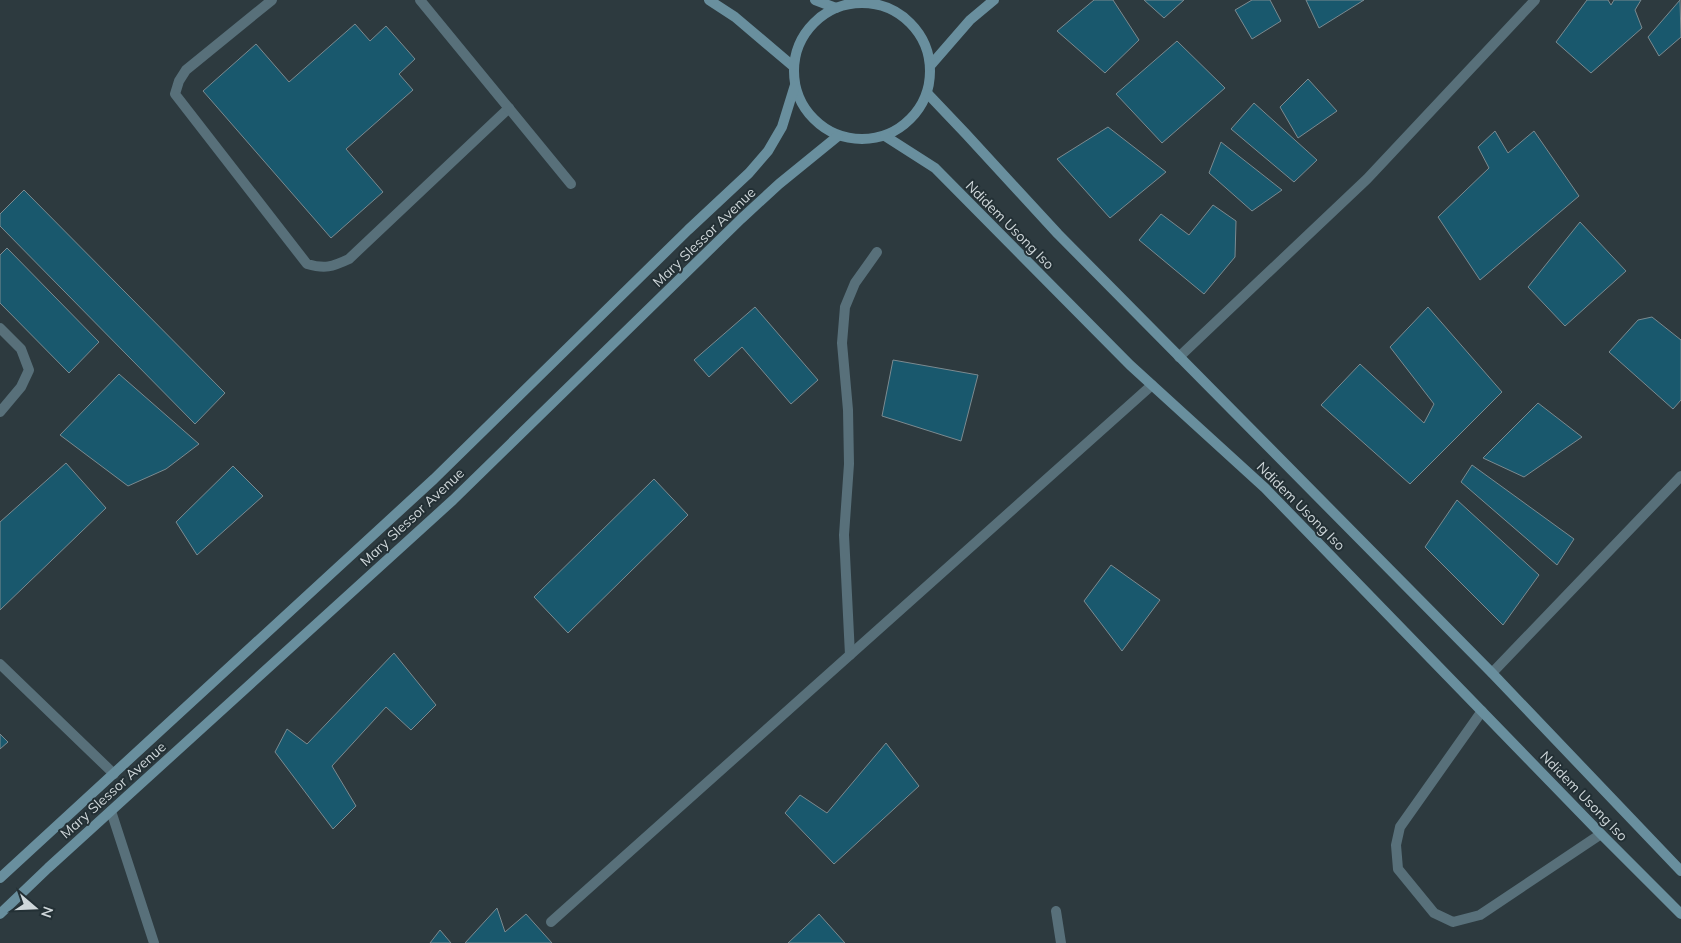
<svg xmlns="http://www.w3.org/2000/svg" width="1681" height="943" font-family="Mulish,sans-serif">
<style>
.building{fill:#19586d;stroke:#7b8a90}
.lines{fill:none;stroke-linecap:round;stroke-linejoin:round}
.lane{stroke:#58707a;stroke-width:10}
.street{stroke:#58707a;stroke-width:10}
.secondary{stroke:#698f9e;stroke-width:10}
.labels{text-anchor:middle;stroke-width:4;stroke-linejoin:round;paint-order:stroke}
.street-label{font-size:14px;fill:#cfd7da;stroke:#233035}
</style>
<rect width="100%" height="100%" fill="#2d3a3f"/>
<g class="building">
<path d="M 1094,0 L 1113,0 L 1139,40 L 1105,73 L 1057,31 Z"/>
<path d="M 1144,0 L 1184,0 L 1164,18 Z"/>
<path d="M 1252,0 L 1270,0 L 1281,21 L 1252,39 L 1235,10 Z"/>
<path d="M 1306,0 L 1364,0 L 1319,28 Z"/>
<path d="M 1587,0 L 1608,0 L 1611,5 L 1614,0 L 1641,0 L 1635,10 L 1642,28 L 1591,73 L 1556,42 Z"/>
<path d="M 1680,0 L 1681,37 L 1659,56 L 1648,37 Z"/>
<path d="M 355,24 L 370,41 L 386,26 L 415,59 L 399,74 L 413,90 L 346,149 L 383,192 L 331,238 L 203,91 L 256,44 L 289,82 Z"/>
<path d="M 1177,41 L 1225,88 L 1162,143 L 1116,94 Z"/>
<path d="M 1308,79 L 1337,111 L 1298,138 L 1280,107 Z"/>
<path d="M 1254,103 L 1317,160 L 1294,182 L 1231,129 Z"/>
<path d="M 1108,127 L 1166,172 L 1110,218 L 1057,159 Z"/>
<path d="M 1495,131 L 1508,153 L 1534,131 L 1579,196 L 1480,280 L 1438,217 L 1489,168 L 1478,147 Z"/>
<path d="M 1221,142 L 1282,190 L 1252,211 L 1209,173 Z"/>
<path d="M 24,190 L 225,393 L 195,424 L 0,226 L 0,214 Z"/>
<path d="M 1213,205 L 1236,221 L 1235,257 L 1204,294 L 1139,240 L 1161,214 L 1189,235 Z"/>
<path d="M 1580,222 L 1626,271 L 1565,326 L 1528,287 Z"/>
<path d="M 7,248 L 99,342 L 69,373 L 0,303 L 0,255 Z"/>
<path d="M 755,307 L 818,380 L 791,404 L 742,347 L 709,377 L 694,360 Z"/>
<path d="M 1428,307 L 1502,392 L 1410,484 L 1321,405 L 1360,364 L 1424,423 L 1434,404 L 1390,347 Z"/>
<path d="M 1652,317 L 1681,340 L 1681,400 L 1673,409 L 1609,352 L 1638,320 Z"/>
<path d="M 893,360 L 978,375 L 961,441 L 882,416 Z"/>
<path d="M 119,374 L 199,444 L 166,469 L 128,486 L 60,435 Z"/>
<path d="M 1538,403 L 1582,437 L 1524,477 L 1483,458 Z"/>
<path d="M 66,463 L 106,508 L 0,610 L 0,522 Z"/>
<path d="M 1472,465 L 1574,539 L 1557,565 L 1461,482 Z"/>
<path d="M 233,466 L 263,496 L 197,555 L 176,522 Z"/>
<path d="M 654,479 L 688,515 L 568,633 L 534,597 Z"/>
<path d="M 1457,500 L 1539,575 L 1503,625 L 1425,547 Z"/>
<path d="M 1111,565 L 1160,600 L 1122,651 L 1084,601 Z"/>
<path d="M 394,653 L 436,705 L 411,730 L 386,707 L 332,766 L 356,806 L 333,829 L 275,752 L 287,729 L 307,744 Z"/>
<path d="M 0,734 L 8,742 L 0,749 Z"/>
<path d="M 886,743 L 919,786 L 834,864 L 785,813 L 800,795 L 827,813 Z"/>
<path d="M 497,908 L 505,932 L 526,914 L 552,943 L 465,943 Z"/>
<path d="M 819,914 L 845,943 L 788,943 Z"/>
<path d="M 440,930 L 451,943 L 430,943 Z"/>
</g>
<g class="lines">
<g class="lane">
<path d="M 0,328 L 21,349 L 29,370 L 21,387 L 0,412"/>
<path d="M 850,655 L 844,535 L 849,464 L 848,410 L 842,343 L 845,307 L 855,283 L 877,252"/>
<path d="M 0,664 L 114,774"/>
<path d="M 1482,711 L 1400,827 L 1396,845 L 1398,869 L 1434,913 L 1453,922 L 1480,915 L 1601,834"/>
<path d="M 111,811 L 154,943"/>
<path d="M 1056,911 L 1061,943"/>
<path d="M 551,922 L 1152,385"/>
</g>
<g class="street">
<path d="M 272,0 L 186,70 L 179,81 L 175,94 L 307,264 C 325,269 332,267 349,259 L 509,108"/>
<path d="M 420,0 L 571,184"/>
<path d="M 1179,357 L 1367,179 L 1535,0"/>
<path d="M 1492,673 L 1681,476"/>
</g>
<g class="secondary">
<path d="M 709,0 L 735,17 L 794,67"/>
<path d="M 815,0 L 836,8"/>
<circle cx="862" cy="71" r="68"/>
<path d="M 930,66 L 970,20 L 994,0"/>
<path d="M 927,93 L 966,134 L 1058,234 L 1492,673 L 1681,871"/>
<path d="M 885,136 L 935,168 L 1130,365 L 1265,488 L 1601,834 L 1681,914"/>
<path d="M 0,878 L 434,479 L 688,230 L 749,173 L 768,151 L 782,127 L 795,85"/>
<path d="M 0,914 L 48,868 L 453,500 L 741,219 L 779,184 L 838,136"/>
</g>
</g>
<g class="labels">
<g class="street-label">
<text transform="translate(1010 225) rotate(45)" y="5">Ndidem Usong Iso</text>
<text transform="translate(704 237) rotate(-44)" y="5">Mary Slessor Avenue</text>
<text transform="translate(1301 506) rotate(45)" y="5">Ndidem Usong Iso</text>
<text transform="translate(412 517) rotate(-43)" y="5">Mary Slessor Avenue</text>
<text transform="translate(113 790) rotate(-42)" y="5">Mary Slessor Avenue</text>
<text transform="translate(1584 796) rotate(46)" y="5">Ndidem Usong Iso</text>
</g>
</g>
<g transform="translate(35 908) rotate(109)" stroke="#233035" stroke-width="4" paint-order="stroke">
<path d="M0-4L9 19L0 12L-9 19Z" fill="#cfd7da"/>
<text y="-8" font-size="14" font-weight="bold" text-anchor="middle" fill="#cfd7da">N</text>
</g>
</svg>
